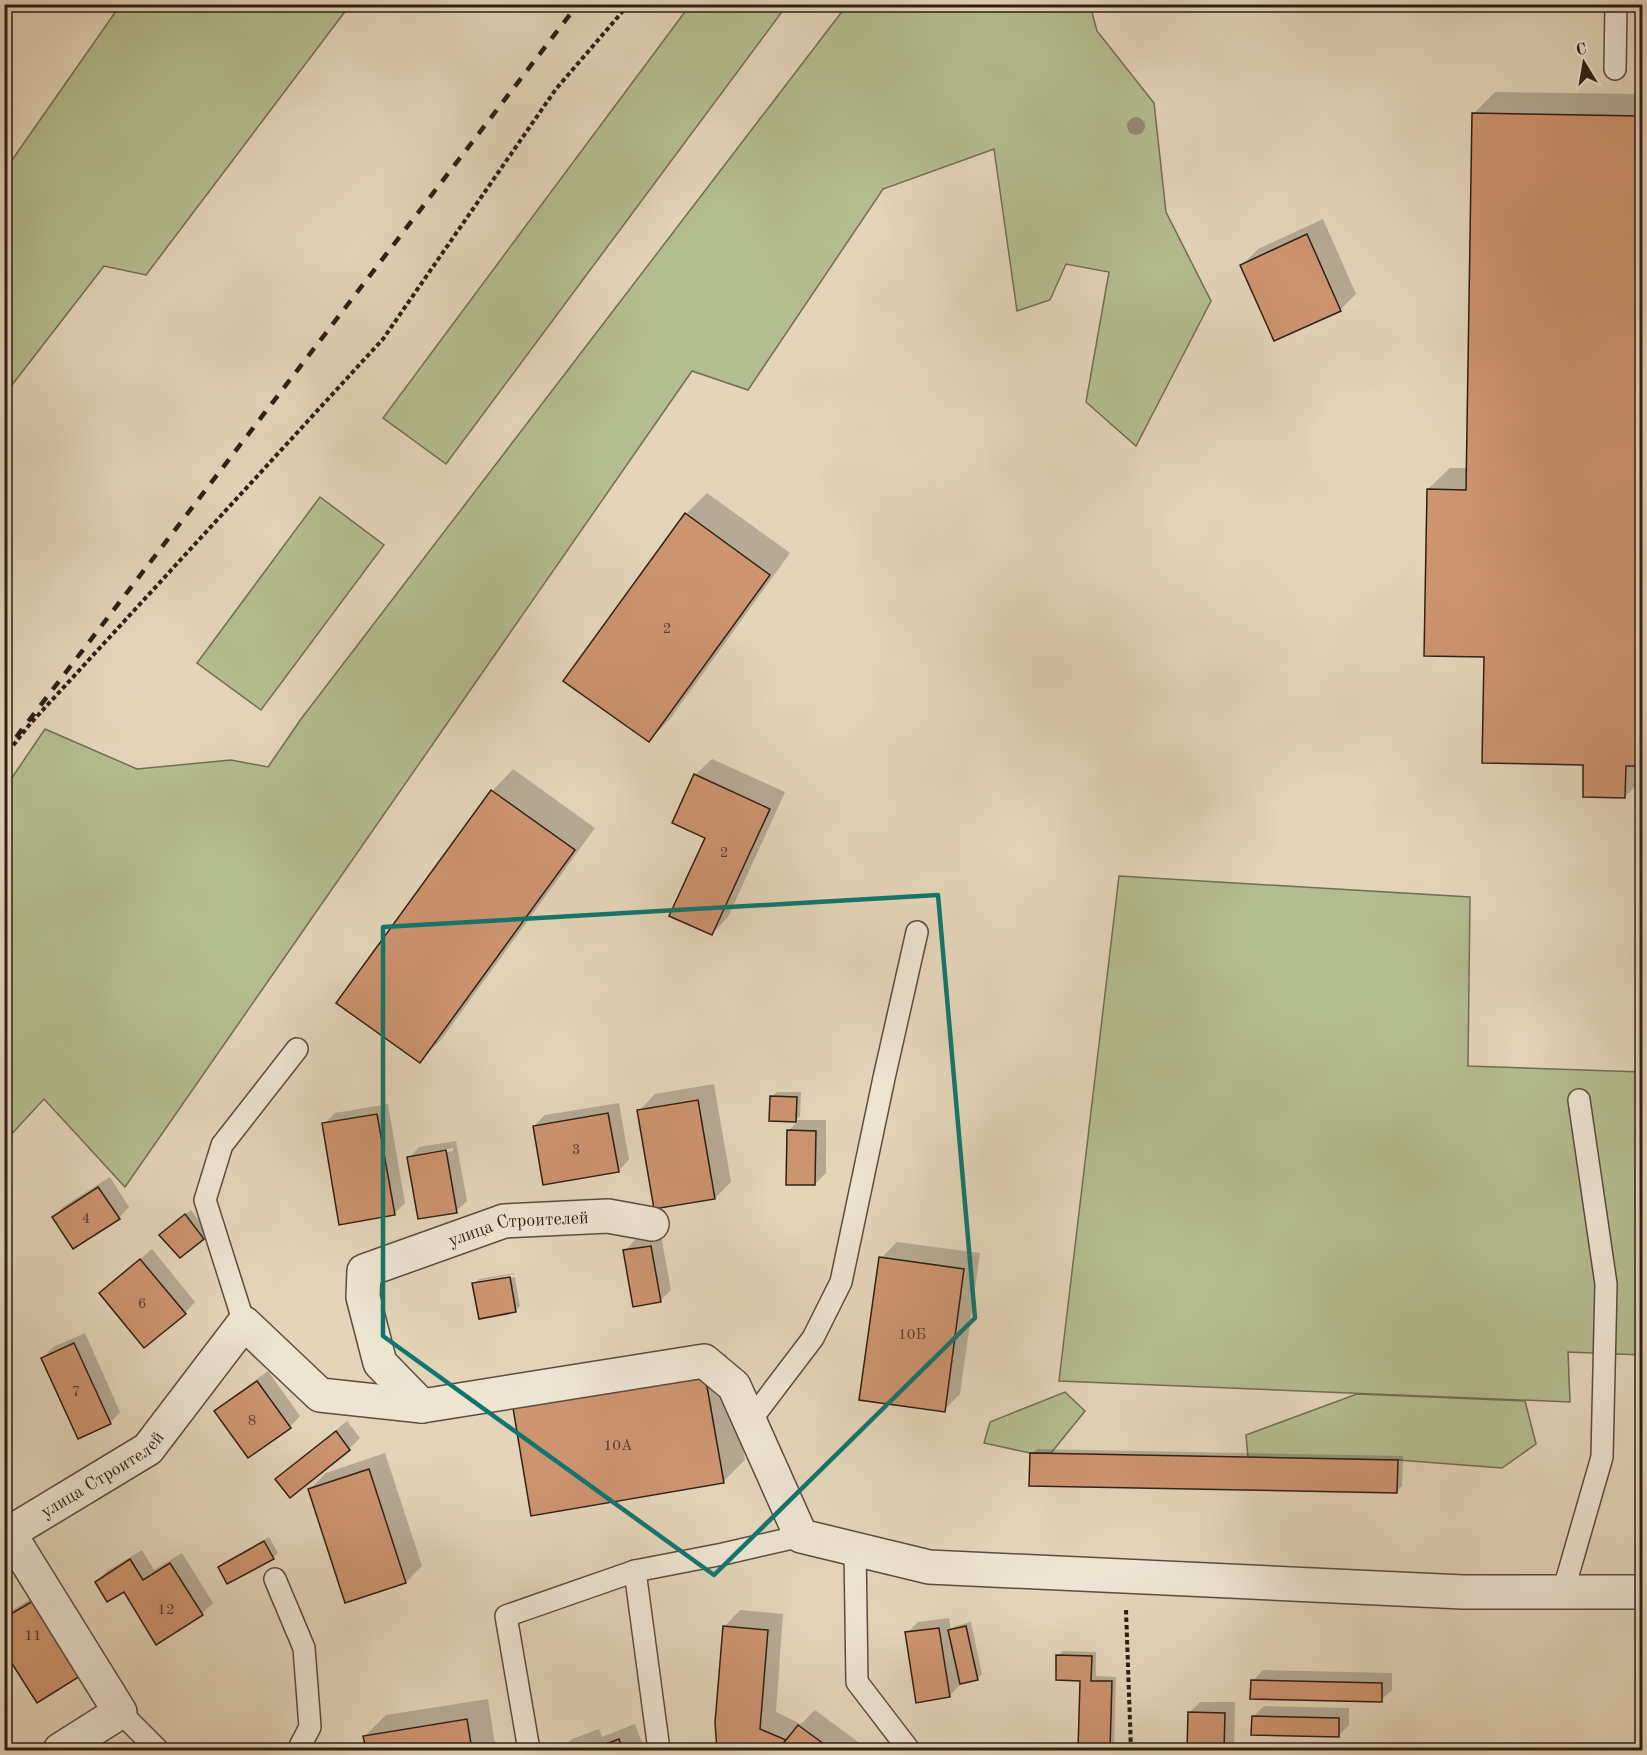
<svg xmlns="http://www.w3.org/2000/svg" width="1647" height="1755" font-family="'Old Standard TT',serif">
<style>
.green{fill:#b4bd8f;stroke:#716e52;stroke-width:1.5}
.shadow{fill:#0003;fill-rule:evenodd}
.building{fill:#cd9470;stroke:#2e1f14;stroke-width:1.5}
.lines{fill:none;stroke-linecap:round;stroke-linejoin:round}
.service-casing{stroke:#5c4c3d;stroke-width:24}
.minor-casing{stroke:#5c4c3d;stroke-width:36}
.path{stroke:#2e1f14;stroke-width:4;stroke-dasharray:4.5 3;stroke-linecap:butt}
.service{stroke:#ede4d2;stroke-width:21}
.minor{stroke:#ede4d2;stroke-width:33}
.rail{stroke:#2e1f14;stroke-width:4.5;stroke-dasharray:10 10;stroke-linecap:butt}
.tree{fill:#968b73}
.marked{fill:none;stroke:#0f766e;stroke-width:4.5;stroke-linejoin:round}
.labels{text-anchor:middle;stroke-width:4.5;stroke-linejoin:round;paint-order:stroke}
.number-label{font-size:15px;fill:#563c2b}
.street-label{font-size:18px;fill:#2e1f14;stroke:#ede4d2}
</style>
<rect width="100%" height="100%" fill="#e4d5b9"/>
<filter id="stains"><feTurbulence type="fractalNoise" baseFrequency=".00333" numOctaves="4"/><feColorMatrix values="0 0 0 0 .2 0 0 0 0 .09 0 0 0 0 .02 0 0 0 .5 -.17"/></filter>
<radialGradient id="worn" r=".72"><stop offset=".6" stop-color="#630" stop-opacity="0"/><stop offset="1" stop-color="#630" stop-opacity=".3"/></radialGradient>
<g class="green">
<path d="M 121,4 L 350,5 L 146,275 L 104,266 L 5,394 L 5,170 Z"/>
<path d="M 690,5 L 787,5 L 446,464 L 383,418 Z"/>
<path d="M 847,5 L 1090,5 L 1097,31 L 1154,103 L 1166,212 L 1211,301 L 1136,446 L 1086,402 L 1109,272 L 1066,264 L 1050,300 L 1017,311 L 994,149 L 883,189 L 748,390 L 692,371 L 125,1187 L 44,1099 L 5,1141 L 5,788 L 45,729 L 137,769 L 231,760 L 268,767 L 301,719 Z"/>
<path d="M 320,497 L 384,545 L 261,710 L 197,663 Z"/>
<path d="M 1119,876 L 1470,897 L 1468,1066 L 1642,1072 L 1642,1355 L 1568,1352 L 1570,1402 L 1059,1381 Z"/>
<path d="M 1065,1392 L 1085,1411 L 1051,1453 L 1030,1453 L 984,1443 L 990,1422 Z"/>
<path d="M 1357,1394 L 1525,1401 L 1536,1444 L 1502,1468 L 1398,1460 L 1248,1458 L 1246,1435 Z"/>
</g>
<g class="shadow">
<path d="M 1495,92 L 1642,94 L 1642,779 L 1625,797 L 1585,763 L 1485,655 L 1428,489 L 1450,468 L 1468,468 L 1474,113 Z"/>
<path d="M 1323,219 L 1356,294 L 1340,310 L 1242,265 L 1258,249 Z"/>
<path d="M 707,493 L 790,553 L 670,719 L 649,741 L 686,514 Z"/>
<path d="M 712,759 L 785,792 L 728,917 L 712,934 L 707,837 L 695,775 Z"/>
<path d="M 513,769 L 595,828 L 441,1040 L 420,1061 L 492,791 Z"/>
<path d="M 714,1084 L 731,1182 L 715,1198 L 639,1111 L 655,1094 Z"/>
<path d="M 777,1092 L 801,1092 L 800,1116 L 796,1120 L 826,1120 L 826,1173 L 815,1184 L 788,1131 L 798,1121 L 770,1120 L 772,1097 Z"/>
<path d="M 619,1103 L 629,1160 L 618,1171 L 534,1126 L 545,1115 Z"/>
<path d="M 388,1104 L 405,1203 L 394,1214 L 324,1124 L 335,1113 Z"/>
<path d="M 456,1141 L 467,1201 L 456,1211 L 409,1158 L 419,1147 ZM 453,1148 L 453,1151 L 419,1157 L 419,1154 Z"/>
<path d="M 110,1177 L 129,1207 L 119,1218 L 54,1217 L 64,1206 Z"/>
<path d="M 191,1210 L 208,1233 L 180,1256 L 166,1230 Z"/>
<path d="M 661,1236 L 671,1290 L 660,1301 L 625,1251 L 635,1240 Z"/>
<path d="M 897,1242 L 980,1253 L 960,1394 L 944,1410 L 881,1258 Z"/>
<path d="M 152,1249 L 195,1302 L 185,1313 L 101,1293 Z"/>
<path d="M 515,1273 L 515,1274 L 478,1281 L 478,1284 L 515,1277 L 520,1306 L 515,1311 L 474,1284 L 479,1279 Z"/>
<path d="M 85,1333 L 120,1412 L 110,1423 L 43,1358 L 53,1347 Z"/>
<path d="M 726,1354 L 745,1460 L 723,1482 L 536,1387 Z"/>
<path d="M 268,1371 L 300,1416 L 290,1427 L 216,1411 L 227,1401 Z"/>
<path d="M 347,1421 L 360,1438 L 349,1449 L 290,1496 L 277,1479 L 288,1469 Z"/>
<path d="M 1037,1449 L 1403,1456 L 1402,1486 L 1397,1491 L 1032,1454 Z"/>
<path d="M 385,1453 L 422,1566 L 406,1582 L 346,1601 L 310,1489 L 326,1473 Z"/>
<path d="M 269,1537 L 278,1553 L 273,1558 L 219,1567 L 224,1562 Z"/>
<path d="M 142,1550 L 154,1570 L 182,1553 L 213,1603 L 202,1614 L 96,1582 L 107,1571 Z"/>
<path d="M 49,1588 L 4,1648 L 4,1615 Z"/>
<path d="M 740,1610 L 783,1614 L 776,1712 L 801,1724 L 815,1710 L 869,1750 L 719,1750 L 717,1723 L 724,1627 Z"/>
<path d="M 949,1618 L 951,1629 L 955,1626 L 971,1622 L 982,1674 L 977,1679 L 959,1683 L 960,1685 L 949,1696 L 907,1633 L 918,1622 Z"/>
<path d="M 1063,1651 L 1096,1652 L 1096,1676 L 1116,1677 L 1114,1750 L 1080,1750 L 1081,1679 L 1058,1656 Z"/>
<path d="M 1263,1670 L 1392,1673 L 1392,1690 L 1381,1700 L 1253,1681 Z"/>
<path d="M 488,1699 L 496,1750 L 367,1750 L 365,1736 L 386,1715 Z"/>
<path d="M 1200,1702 L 1235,1702 L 1234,1750 L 1189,1750 L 1190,1712 Z"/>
<path d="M 1264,1706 L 1349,1708 L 1349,1725 L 1338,1736 L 1253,1717 Z"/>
<path d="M 635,1724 L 645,1750 L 560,1750 L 572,1739 L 599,1729 L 602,1737 Z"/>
</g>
<g class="building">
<path d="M 1472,113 L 1642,116 L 1642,766 L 1626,766 L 1625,798 L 1583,797 L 1583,765 L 1482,763 L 1484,657 L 1424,656 L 1427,489 L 1466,490 Z"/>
<path d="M 1307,234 L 1341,311 L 1274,341 L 1240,265 Z"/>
<path d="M 685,513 L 770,575 L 649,742 L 563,681 Z"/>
<path d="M 694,774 L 770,809 L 712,935 L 669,916 L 705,838 L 672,823 Z"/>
<path d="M 491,790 L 575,850 L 420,1063 L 336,1003 Z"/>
<path d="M 770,1096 L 797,1097 L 796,1122 L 769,1121 Z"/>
<path d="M 698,1100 L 715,1199 L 654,1209 L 637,1110 Z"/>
<path d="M 608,1113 L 619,1172 L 543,1185 L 533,1126 Z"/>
<path d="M 377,1114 L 395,1215 L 339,1225 L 322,1123 Z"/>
<path d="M 787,1130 L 816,1131 L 815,1185 L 786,1185 Z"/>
<path d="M 446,1150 L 457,1213 L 418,1219 L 407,1157 Z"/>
<path d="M 98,1187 L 120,1219 L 73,1249 L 52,1217 Z"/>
<path d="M 185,1214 L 204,1239 L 180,1258 L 159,1235 Z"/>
<path d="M 651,1246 L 661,1302 L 633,1307 L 623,1250 Z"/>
<path d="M 879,1257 L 964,1269 L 945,1412 L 859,1400 Z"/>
<path d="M 140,1259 L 186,1314 L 144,1348 L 99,1293 Z"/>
<path d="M 510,1277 L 516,1312 L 479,1319 L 472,1283 Z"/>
<path d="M 74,1343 L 111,1424 L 78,1439 L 41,1358 Z"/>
<path d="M 705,1375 L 724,1483 L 531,1516 L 513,1408 Z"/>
<path d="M 257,1381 L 291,1428 L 248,1458 L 214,1411 Z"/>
<path d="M 336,1431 L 350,1450 L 290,1498 L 275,1479 Z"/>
<path d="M 1030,1453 L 1398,1460 L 1397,1493 L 1029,1486 Z"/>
<path d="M 369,1469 L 406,1583 L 345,1603 L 308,1489 Z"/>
<path d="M 264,1541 L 274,1559 L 227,1584 L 218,1567 Z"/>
<path d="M 130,1559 L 143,1580 L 170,1563 L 203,1615 L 156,1645 L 124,1592 L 107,1602 L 95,1582 Z"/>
<path d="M 38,1598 L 85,1673 L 37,1703 L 4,1651 L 4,1618 Z"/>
<path d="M 723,1626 L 768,1630 L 760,1729 L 786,1740 L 778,1750 L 717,1750 L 715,1723 Z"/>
<path d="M 966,1626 L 978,1680 L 960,1684 L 948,1630 Z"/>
<path d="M 939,1628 L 950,1697 L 916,1703 L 905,1632 Z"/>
<path d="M 1056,1655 L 1092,1656 L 1091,1681 L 1112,1681 L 1110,1750 L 1078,1750 L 1080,1681 L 1056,1680 Z"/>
<path d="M 1251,1680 L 1382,1683 L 1382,1702 L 1250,1699 Z"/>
<path d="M 1188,1712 L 1225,1713 L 1224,1750 L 1187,1750 Z"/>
<path d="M 1252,1716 L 1339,1718 L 1339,1737 L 1251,1735 Z"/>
<path d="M 467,1719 L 472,1750 L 366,1750 L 363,1736 Z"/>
<path d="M 798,1725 L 832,1750 L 778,1750 Z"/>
<path d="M 619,1739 L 623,1750 L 590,1750 Z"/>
<path d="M 583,1744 L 585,1750 L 565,1750 Z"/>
</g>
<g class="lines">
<g class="service-casing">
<g id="service">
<path d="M 1615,69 L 1616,4"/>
<path d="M 244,1323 L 205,1200 L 222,1145 L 297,1049"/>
<path d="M 750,1421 L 813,1338 L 841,1282 L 884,1078 L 917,932"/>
<path d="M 855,1549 L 857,1682 L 909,1750"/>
<path d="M 635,1571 L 659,1750"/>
<path d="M 275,1579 L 304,1648 L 310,1727 L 298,1750"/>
<path d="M 1563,1592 L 1602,1457 L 1606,1284 L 1579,1100"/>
<path d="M 120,1712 L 158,1750"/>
<path d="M 529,1750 L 506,1616 L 635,1571 L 723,1554 L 801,1536"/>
</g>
</g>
<g class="minor-casing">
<g id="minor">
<path id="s1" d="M 422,1406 L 380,1363 L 363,1297 L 364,1271 L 504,1221 L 608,1216 L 652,1224"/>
<path id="s2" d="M 60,1750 L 120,1712 L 9,1533 L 148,1449 L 244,1323 L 320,1395 L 422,1406 L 704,1361 L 734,1386 L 801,1536 L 929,1567 L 1463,1592 L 1642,1592"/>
</g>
</g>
<g class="path">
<path d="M 4,757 L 30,724 L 383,339 L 556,89 L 629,4"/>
<path d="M 1126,1610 L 1131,1750"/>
</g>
<use href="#service" class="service"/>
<use href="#minor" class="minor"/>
<path class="rail" d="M 4,753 L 578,4"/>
</g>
<circle class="tree" cx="1136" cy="126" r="9"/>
<path class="marked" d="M 938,895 L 975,1318 L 714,1575 L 383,1336 L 383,927 Z"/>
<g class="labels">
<g class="number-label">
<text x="667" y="633">2</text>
<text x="724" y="857">2</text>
<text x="576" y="1154">3</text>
<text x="86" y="1223">4</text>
<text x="142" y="1308">6</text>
<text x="912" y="1339">10Б</text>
<text x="76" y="1396">7</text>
<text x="252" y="1425">8</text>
<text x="618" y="1450">10А</text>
<text x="166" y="1614">12</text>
<text x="33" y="1640">11</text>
</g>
<g class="street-label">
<text dy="6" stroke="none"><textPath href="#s1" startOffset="316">улица Строителей</textPath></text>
<text dy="6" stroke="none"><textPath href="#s2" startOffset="392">улица Строителей</textPath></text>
</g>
</g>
<rect width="1647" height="1755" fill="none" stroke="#e4d5b9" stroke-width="24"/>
<rect x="6" y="6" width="1635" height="1743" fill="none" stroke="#2e1f14" stroke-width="3"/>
<rect x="12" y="12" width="1623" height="1731" fill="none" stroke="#2e1f14" stroke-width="1.5"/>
<g transform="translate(1584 63) rotate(349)" stroke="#ede4d2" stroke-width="4.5" paint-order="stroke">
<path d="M0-4.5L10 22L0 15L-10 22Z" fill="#2e1f14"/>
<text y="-9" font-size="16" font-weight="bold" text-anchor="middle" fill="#2e1f14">С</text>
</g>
<rect width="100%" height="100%" filter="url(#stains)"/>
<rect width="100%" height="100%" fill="url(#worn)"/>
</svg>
